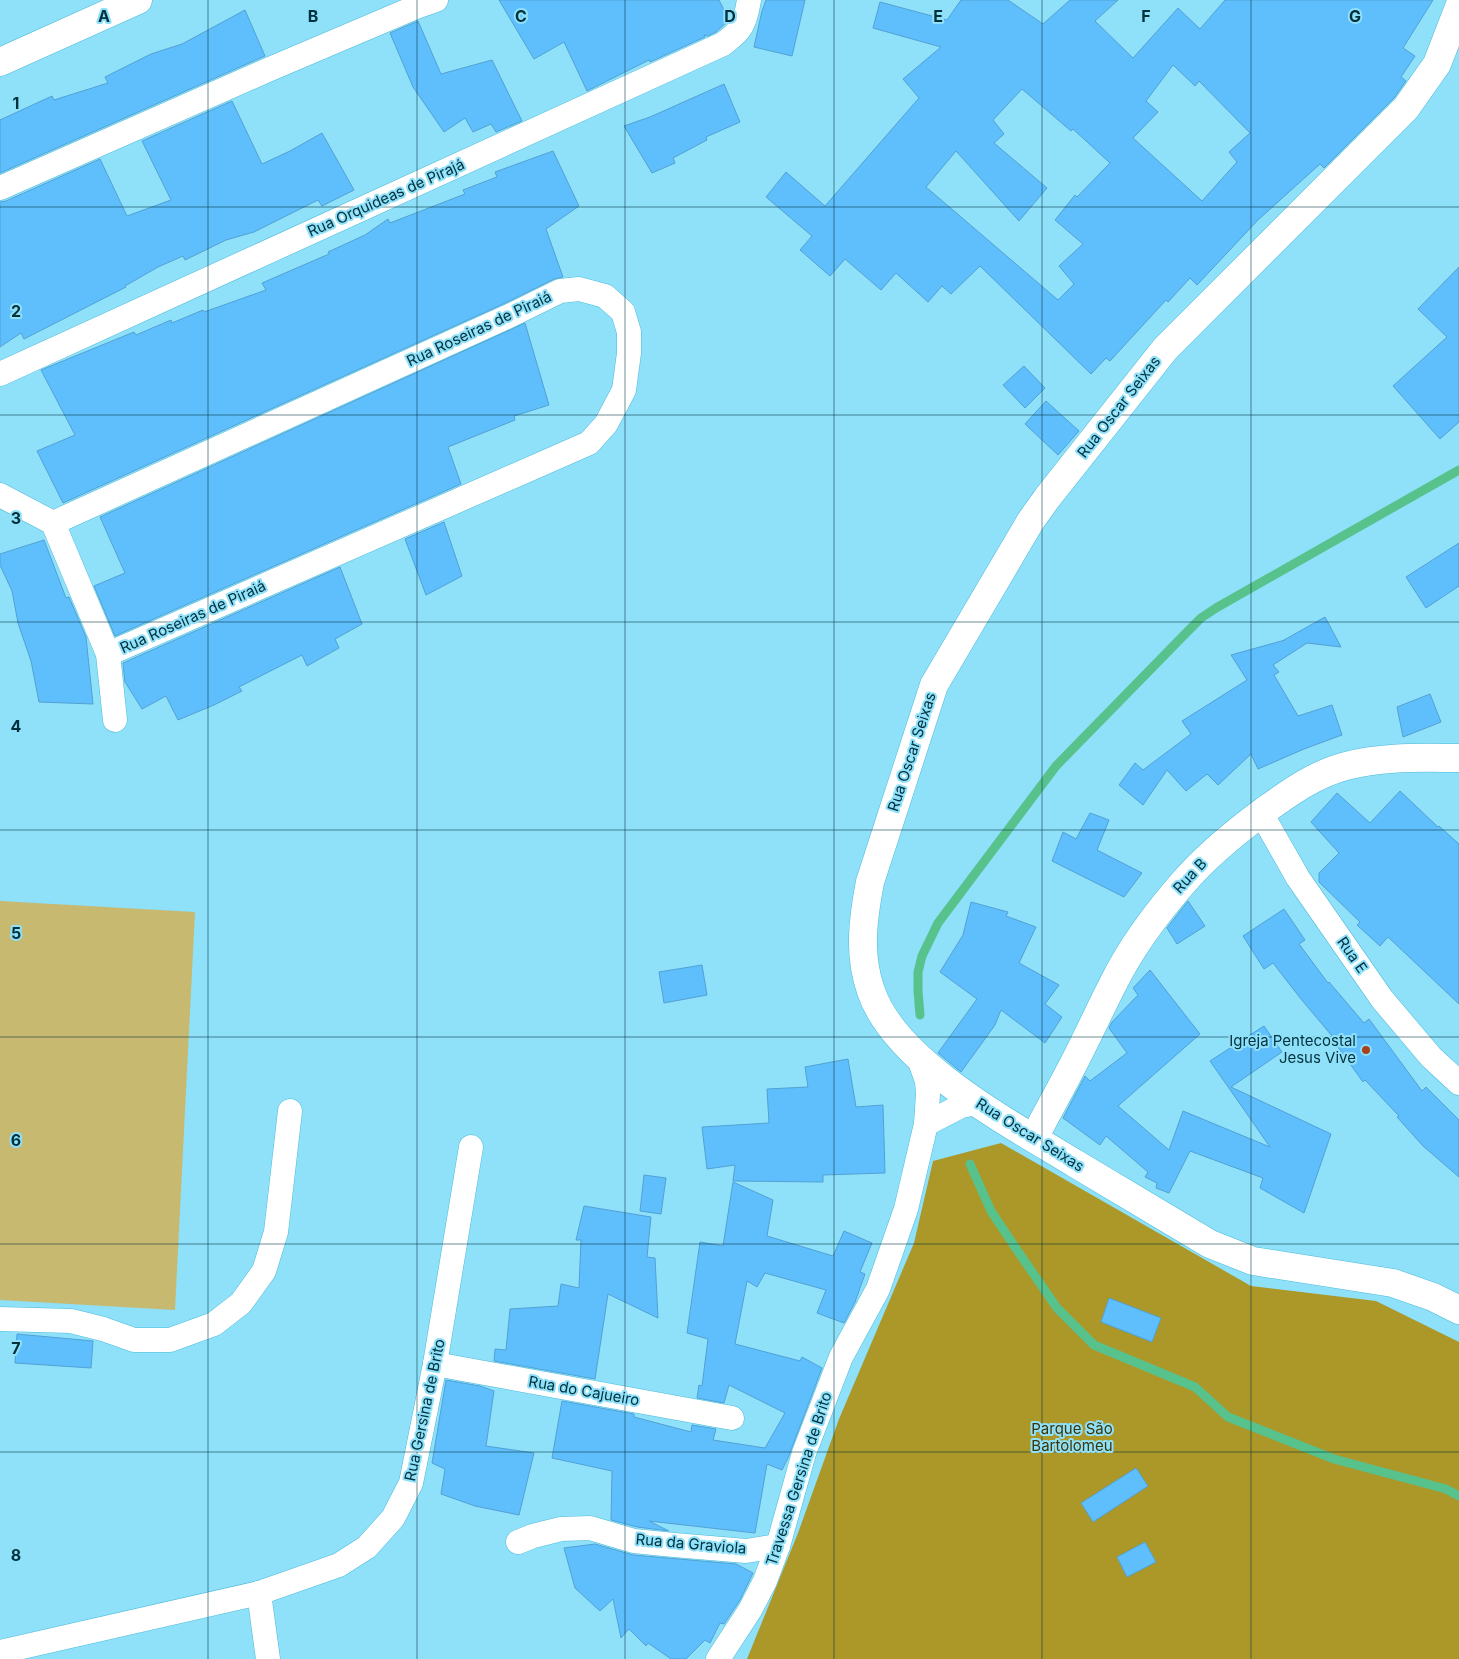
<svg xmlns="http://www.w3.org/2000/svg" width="1459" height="1659" font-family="Inter,sans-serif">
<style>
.green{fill:#c7b970}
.forest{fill:#ab9829}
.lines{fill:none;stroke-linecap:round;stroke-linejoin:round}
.stream{stroke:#58c28d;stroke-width:9}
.building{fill:#5ebffc;stroke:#52a1d4;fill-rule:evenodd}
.street-casing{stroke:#4dbbd9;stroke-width:25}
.secondary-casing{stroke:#4dbbd9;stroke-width:29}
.street{stroke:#fff;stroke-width:24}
.secondary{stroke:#fff;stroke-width:28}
.grid{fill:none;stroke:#00313d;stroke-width:1;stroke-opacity:0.55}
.poi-dot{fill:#a7401b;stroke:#8fe0f9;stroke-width:2}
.labels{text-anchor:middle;stroke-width:4;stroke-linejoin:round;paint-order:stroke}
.street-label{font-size:15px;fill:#00313d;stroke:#8fe0f9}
.poi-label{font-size:15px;fill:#00313d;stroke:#8fe0f9;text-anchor:end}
.park-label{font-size:15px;fill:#3d3507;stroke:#8fe0f9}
.grid-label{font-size:16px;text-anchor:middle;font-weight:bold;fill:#00313d;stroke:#8fe0f9;stroke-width:4;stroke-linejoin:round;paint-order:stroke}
</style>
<rect width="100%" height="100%" fill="#8fe0f9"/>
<path class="green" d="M 0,901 L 195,912 L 175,1310 L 0,1300 Z"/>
<path class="forest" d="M 1001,1143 L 1251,1286 L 1376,1301 L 1459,1342 L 1459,1659 L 747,1659 L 798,1533 L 839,1419 L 914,1243 L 933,1161 Z"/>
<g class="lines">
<g class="stream">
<path d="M 920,1015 L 918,991 L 918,972 L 922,956 L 938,923 L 1056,766 L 1189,630 L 1201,618 L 1216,608 L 1459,470"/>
<path d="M 970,1164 L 991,1211 L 1017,1250 L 1057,1308 L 1094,1345 L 1195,1387 L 1228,1417 L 1334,1459 L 1446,1489 L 1459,1496"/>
</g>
</g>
<g class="building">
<path d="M 499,0 L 719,0 L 729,20 L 716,32 L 708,36 L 704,35 L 705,37 L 650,62 L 649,60 L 587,91 L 564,42 L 534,59 Z"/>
<path d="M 766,0 L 805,0 L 792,56 L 754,47 L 762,11 Z"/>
<path d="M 961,0 L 1008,0 L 1043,24 L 1070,0 L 1118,0 L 1095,21 L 1133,58 L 1178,8 L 1200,29 L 1225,0 L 1433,0 L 1403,48 L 1415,56 L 1401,77 L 1406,81 L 1394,98 L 1324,168 L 1320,164 L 1258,220 L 1197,285 L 1190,278 L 1168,302 L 1166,300 L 1110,361 L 1106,358 L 1091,374 L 980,266 L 951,294 L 942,286 L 928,302 L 896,273 L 881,290 L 845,259 L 830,276 L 800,250 L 812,236 L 766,197 L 786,172 L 825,206 L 919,98 L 903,79 L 941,47 L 873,28 L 880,2 L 947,20 ZM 1173,65 L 1195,86 L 1199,81 L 1250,133 L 1229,152 L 1237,162 L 1202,201 L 1133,138 L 1158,112 L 1146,101 ZM 1022,89 L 1071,131 L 1073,129 L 1110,163 L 1077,197 L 1075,195 L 1055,220 L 1083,244 L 1059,266 L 1074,284 L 1058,300 L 926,187 L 956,151 L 1019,221 L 1047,188 L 994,143 L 1004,134 L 993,120 Z"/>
<path d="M 245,10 L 265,56 L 0,173 L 0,120 L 52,96 L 54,100 L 108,83 L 105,77 L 151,54 L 182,44 Z"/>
<path d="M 418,21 L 441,74 L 492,60 L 522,121 L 496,132 L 491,124 L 473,132 L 465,118 L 444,132 L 413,87 L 390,33 Z"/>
<path d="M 724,84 L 740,122 L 706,137 L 707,140 L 673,158 L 675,163 L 652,173 L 624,126 L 650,117 Z"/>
<path d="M 232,101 L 262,164 L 290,151 L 322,133 L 354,190 L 322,206 L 318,200 L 254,232 L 226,240 L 185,260 L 183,256 L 158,267 L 125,286 L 126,287 L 24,339 L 21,333 L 0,347 L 0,202 L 6,201 L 100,159 L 127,216 L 171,200 L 142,141 Z"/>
<path d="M 553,151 L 579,206 L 546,229 L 563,277 L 554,279 L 501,305 L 63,503 L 37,451 L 75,435 L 41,370 L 134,332 L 136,335 L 171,320 L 172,323 L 203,310 L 204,312 L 266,290 L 262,283 L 329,254 L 328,252 L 365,235 L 388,219 L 390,223 L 465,194 L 463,190 L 497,177 L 495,172 Z"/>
<path d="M 1459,267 L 1459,422 L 1440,439 L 1393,386 L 1447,337 L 1418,309 Z"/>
<path d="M 525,323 L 549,405 L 514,416 L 515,420 L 448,447 L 461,484 L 115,636 L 94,586 L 125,573 L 100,517 Z"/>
<path d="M 1024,366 L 1045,388 L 1025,408 L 1003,385 Z"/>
<path d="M 1046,401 L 1079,431 L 1058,455 L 1025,424 Z"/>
<path d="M 444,522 L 462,576 L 426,595 L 405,539 Z"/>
<path d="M 44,540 L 66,598 L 69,597 L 86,637 L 93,704 L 39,702 L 31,661 L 18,623 L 12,591 L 0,565 L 0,554 Z"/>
<path d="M 1459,543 L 1459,586 L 1426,608 L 1406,577 Z"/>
<path d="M 340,567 L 362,624 L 335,639 L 339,648 L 307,666 L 302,655 L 239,687 L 242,691 L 214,705 L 178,720 L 166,696 L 142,709 L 125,682 L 123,663 Z"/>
<path d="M 1325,617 L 1341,647 L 1307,643 L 1273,665 L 1279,672 L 1274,675 L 1298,716 L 1332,705 L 1342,735 L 1304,749 L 1258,769 L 1251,754 L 1218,785 L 1207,774 L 1186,791 L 1167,770 L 1143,805 L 1119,785 L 1135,763 L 1143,770 L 1191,734 L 1182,721 L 1247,680 L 1231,655 L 1285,640 L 1284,640 Z"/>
<path d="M 1430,694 L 1441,722 L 1403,737 L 1397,707 Z"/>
<path d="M 1400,791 L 1438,827 L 1439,826 L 1459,844 L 1459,1004 L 1388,937 L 1380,946 L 1357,925 L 1360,922 L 1319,882 L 1319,873 L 1339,853 L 1311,822 L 1337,793 L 1370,823 Z"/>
<path d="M 1090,813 L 1109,820 L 1097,850 L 1142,873 L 1124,897 L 1052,861 L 1063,832 L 1076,839 Z"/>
<path d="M 1188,901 L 1205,926 L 1177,944 L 1167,928 Z"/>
<path d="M 971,902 L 1008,912 L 1006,916 L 1036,927 L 1019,963 L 1059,985 L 1045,1004 L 1062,1017 L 1045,1043 L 1001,1010 L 995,1025 L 961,1072 L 938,1053 L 977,999 L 940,972 L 963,935 Z"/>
<path d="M 1284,909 L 1305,940 L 1299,944 L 1328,983 L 1329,982 L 1364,1023 L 1369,1019 L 1422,1091 L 1426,1087 L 1459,1120 L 1459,1177 L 1423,1146 L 1397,1117 L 1399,1116 L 1365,1080 L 1363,1082 L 1335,1043 L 1337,1042 L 1301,999 L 1273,963 L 1264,969 L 1243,936 Z"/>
<path d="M 702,965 L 707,995 L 664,1003 L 659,972 Z"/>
<path d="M 1150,970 L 1200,1034 L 1118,1106 L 1169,1150 L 1183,1111 L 1270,1147 L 1210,1061 L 1264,1026 L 1282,1052 L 1231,1087 L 1331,1134 L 1304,1213 L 1260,1188 L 1263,1178 L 1190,1151 L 1169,1193 L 1156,1188 L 1157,1183 L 1145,1177 L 1148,1172 L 1106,1136 L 1100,1145 L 1063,1118 L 1085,1076 L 1090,1081 L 1127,1053 L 1109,1028 L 1112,1022 L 1138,995 L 1133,988 Z"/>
<path d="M 848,1059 L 856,1107 L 883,1105 L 885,1173 L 823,1175 L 823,1182 L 733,1181 L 735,1165 L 707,1169 L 702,1127 L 769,1123 L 767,1089 L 808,1087 L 805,1067 Z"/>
<path d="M 644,1175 L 666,1178 L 661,1214 L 640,1211 Z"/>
<path d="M 733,1182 L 773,1200 L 767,1236 L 833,1256 L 844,1231 L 872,1243 L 860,1272 L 865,1274 L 855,1302 L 844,1323 L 817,1313 L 826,1290 L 765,1273 L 757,1287 L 747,1281 L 735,1344 L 800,1361 L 802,1357 L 822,1368 L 788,1458 L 782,1470 L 767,1464 L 755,1533 L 649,1521 L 669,1531 L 637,1527 L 611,1520 L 612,1471 L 552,1458 L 562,1401 L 634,1414 L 634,1417 L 691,1432 L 692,1425 L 716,1429 L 713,1440 L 765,1448 L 785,1413 L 729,1385 L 724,1403 L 697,1398 L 699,1385 L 702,1386 L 708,1339 L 687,1333 L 700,1242 L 723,1246 Z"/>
<path d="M 584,1206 L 651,1217 L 647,1257 L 655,1258 L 658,1318 L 608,1294 L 595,1379 L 494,1361 L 495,1349 L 506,1350 L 510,1309 L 558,1306 L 561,1284 L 579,1288 L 581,1240 L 576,1240 Z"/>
<path d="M 1109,1298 L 1161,1318 L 1152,1342 L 1101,1322 Z"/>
<path d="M 17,1334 L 93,1341 L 91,1368 L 15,1363 Z"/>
<path d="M 446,1380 L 480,1386 L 494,1391 L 486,1446 L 534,1453 L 519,1515 L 475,1506 L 441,1494 L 445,1469 L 432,1463 Z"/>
<path d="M 1136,1468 L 1148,1486 L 1093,1522 L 1081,1503 Z"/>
<path d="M 1145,1542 L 1156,1562 L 1127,1577 L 1117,1557 Z"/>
<path d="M 595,1544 L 633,1555 L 736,1564 L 753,1573 L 740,1600 L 724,1624 L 720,1623 L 710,1643 L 705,1640 L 686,1659 L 671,1659 L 648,1643 L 646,1646 L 629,1629 L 621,1638 L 613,1599 L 600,1611 L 575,1588 L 564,1548 Z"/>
</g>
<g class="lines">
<g class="street-casing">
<g id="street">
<path d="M 0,188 L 270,69 L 416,7 L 436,0"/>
<path d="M 0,374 L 723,44 C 742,30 745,24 749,0"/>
<path d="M 0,495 L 53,523 L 108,654 L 115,720"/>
<path d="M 53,523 L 507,317 L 560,291 L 579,289 L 605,296 L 623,312 L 629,332 L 629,353 L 624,390 L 606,424 L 589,443 L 108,654"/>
<path d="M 1261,813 L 1298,878 L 1382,999 L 1431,1057 L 1459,1083"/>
<path d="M 926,1124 L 961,1106 L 977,1103"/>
<path d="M 0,1319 L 71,1321 L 103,1329 L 134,1340 L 170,1340 L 214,1324 L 241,1303 L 264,1271 L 276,1232 L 290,1111"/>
<path d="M 435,1364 L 732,1418"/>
<path d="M 518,1542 L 533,1536 L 561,1529 L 590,1528 L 634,1541 L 674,1545 L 746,1551 L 778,1546"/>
<path d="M 259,1593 L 268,1659"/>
<path d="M 0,1652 L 259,1593 L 339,1565 L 367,1547 L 393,1518 L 411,1483 L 435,1364 L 471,1147"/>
<path d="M 718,1659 L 750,1610 L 765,1581 L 778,1546 L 804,1453 L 841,1357 L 878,1289 L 906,1209 L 926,1124 L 928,1094 L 927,1081 L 919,1059"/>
</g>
</g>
<g class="secondary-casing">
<g id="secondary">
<path d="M 1459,7 L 1437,64 L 1406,108 L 1165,349 L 1047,498 L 1030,522 L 934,685 L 870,882 C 863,918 858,955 871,991 C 895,1063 1014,1126 1076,1164 C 1121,1191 1165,1217 1210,1244 L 1253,1261 L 1393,1283 L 1433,1297 L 1459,1310"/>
<path d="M 0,62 L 138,0"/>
<path d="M 1034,1138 C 1050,1107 1068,1076 1083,1045 C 1094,1023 1104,1001 1115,980 C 1132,946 1157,913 1182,884 C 1206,856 1234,833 1264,811 C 1289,793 1315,774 1346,766 C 1383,756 1421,758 1459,758"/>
</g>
</g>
<use href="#street" class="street"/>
<use href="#secondary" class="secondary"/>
</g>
<path class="grid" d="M 208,0 L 208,1659M 417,0 L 417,1659M 625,0 L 625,1659M 834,0 L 834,1659M 1042,0 L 1042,1659M 1251,0 L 1251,1659M 0,207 L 1459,207M 0,415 L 1459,415M 0,622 L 1459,622M 0,830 L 1459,830M 0,1037 L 1459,1037M 0,1244 L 1459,1244M 0,1452 L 1459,1452"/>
<circle class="poi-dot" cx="1366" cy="1050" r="5"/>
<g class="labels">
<g class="street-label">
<text transform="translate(386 198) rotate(-24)" y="5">Rua Orquideas de Pirajá</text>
<text transform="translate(479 329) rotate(-25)" y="5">Rua Roseiras de Piraiá</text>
<text transform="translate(1119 407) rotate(-52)" y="5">Rua Oscar Seixas</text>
<text transform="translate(193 617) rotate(-24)" y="5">Rua Roseiras de Piraiá</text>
<text transform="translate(912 752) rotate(-72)" y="5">Rua Oscar Seixas</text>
<text transform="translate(1190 876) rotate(-47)" y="5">Rua B</text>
<text transform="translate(1352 955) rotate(55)" y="5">Rua E</text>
<text transform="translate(1030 1135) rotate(32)" y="5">Rua Oscar Seixas</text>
<text transform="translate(584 1391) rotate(10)" y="5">Rua do Cajueiro</text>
<text transform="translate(425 1410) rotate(-78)" y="5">Rua Gersina de Brito</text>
<text transform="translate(799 1479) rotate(-72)" y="5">Travessa Gersina de Brito</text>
<text transform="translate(691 1544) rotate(5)" y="5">Rua da Graviola</text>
</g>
<g class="poi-label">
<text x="1356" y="1046">Igreja Pentecostal<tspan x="1356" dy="17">Jesus Vive</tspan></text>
</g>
<g class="park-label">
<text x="1072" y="1434">Parque São<tspan x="1072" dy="17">Bartolomeu</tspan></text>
</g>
</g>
<g class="grid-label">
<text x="104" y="22">A</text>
<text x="313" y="22">B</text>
<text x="521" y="22">C</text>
<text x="730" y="22">D</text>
<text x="938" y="22">E</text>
<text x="1146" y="22">F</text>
<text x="1355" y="22">G</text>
<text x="16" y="109">1</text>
<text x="16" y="317">2</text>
<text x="16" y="524">3</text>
<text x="16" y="732">4</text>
<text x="16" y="939">5</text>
<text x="16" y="1146">6</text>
<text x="16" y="1354">7</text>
<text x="16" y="1561">8</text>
</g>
</svg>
